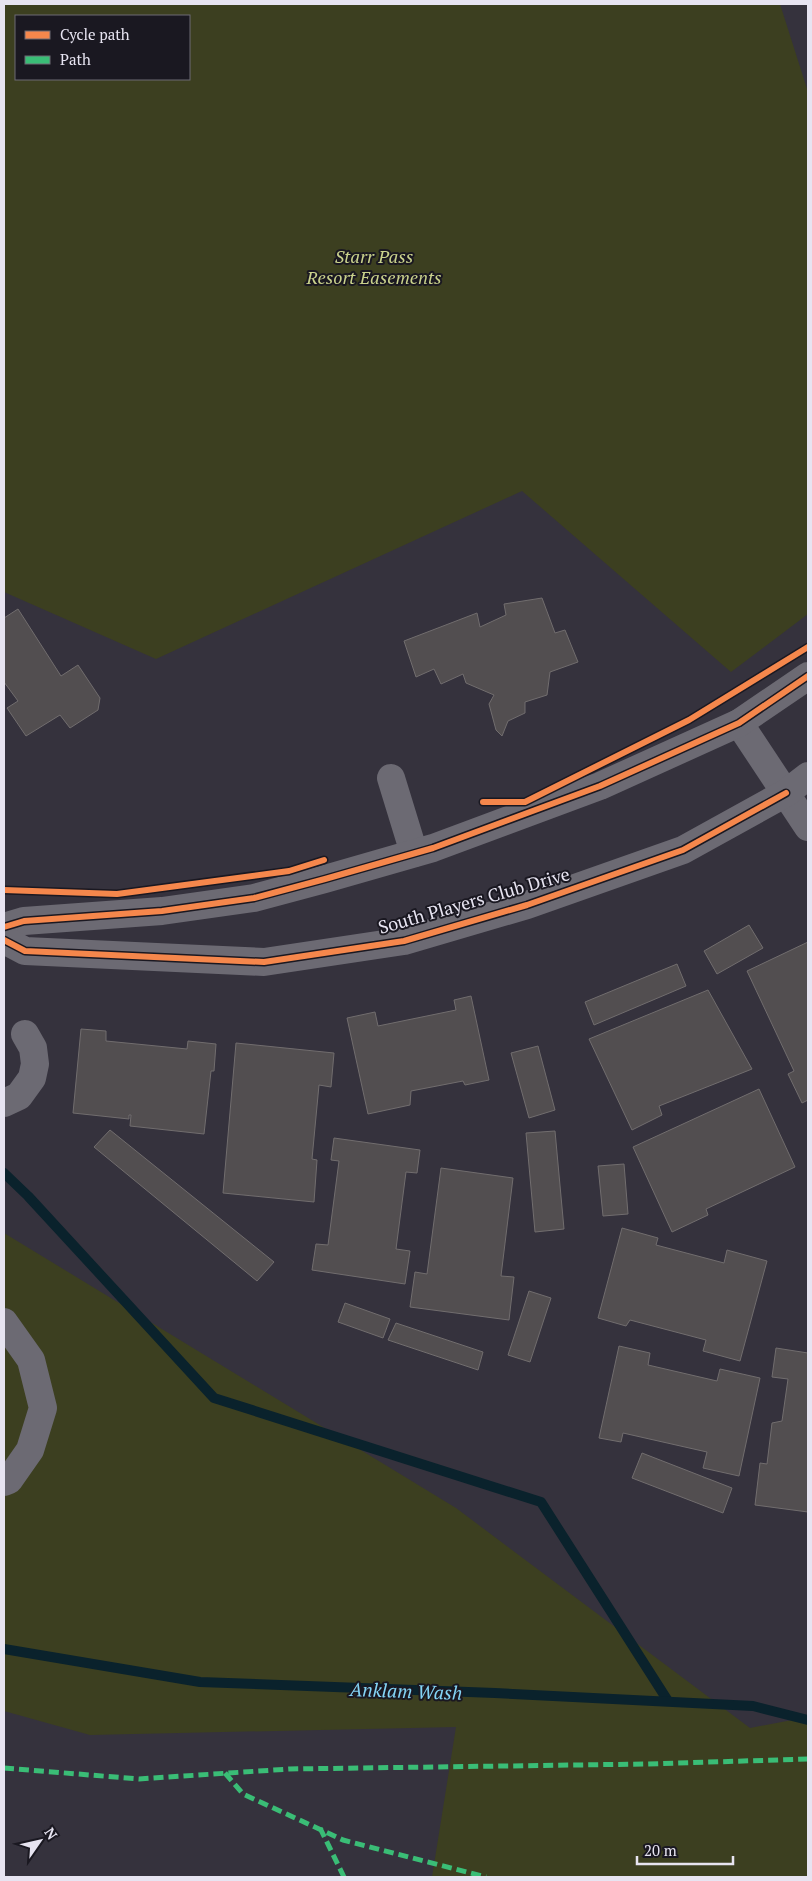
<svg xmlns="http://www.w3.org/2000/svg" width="812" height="1881" font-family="'PT Serif',serif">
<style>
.green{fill:#3c3f20;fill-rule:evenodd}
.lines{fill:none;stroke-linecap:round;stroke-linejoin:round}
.stream{stroke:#0a222c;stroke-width:10}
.building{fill:#524e50;stroke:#716d6e}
.minor{stroke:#6c6a73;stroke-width:28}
.quiet{stroke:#3abd76;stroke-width:5;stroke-dasharray:10 5;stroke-linecap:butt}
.cycleway-casing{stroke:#1a1821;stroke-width:9}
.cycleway{stroke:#f5874c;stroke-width:6}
.labels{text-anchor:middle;stroke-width:4;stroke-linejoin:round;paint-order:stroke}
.park-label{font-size:18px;font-style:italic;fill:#cad28c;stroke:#1a1821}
.street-label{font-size:18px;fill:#e7e4f1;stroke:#1a1821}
.water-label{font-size:19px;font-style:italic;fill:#84d4f5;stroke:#1a1821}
</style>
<rect width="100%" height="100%" fill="#35323d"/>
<g class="green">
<path d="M 4,4 L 780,4 L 808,92 L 808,614 L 731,672 L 522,491 L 156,659 L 4,592 ZM 16,16 L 189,16 L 189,79 L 16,79 Z"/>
<path d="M 4,1233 L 456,1508 L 750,1728 L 808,1717 L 808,1877 L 432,1877 L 456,1727 L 90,1735 L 4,1711 Z"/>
</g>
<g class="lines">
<g class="stream">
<path d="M 4,1173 L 28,1196 L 214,1398 L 541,1502 L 668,1701"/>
<path d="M 4,1649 L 200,1682 L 495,1693 L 753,1706 L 808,1720"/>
</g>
</g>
<g class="building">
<path d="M 542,598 L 555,633 L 565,630 L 578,662 L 550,672 L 547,695 L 525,702 L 525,713 L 508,721 L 502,736 L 496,730 L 489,704 L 494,695 L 466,683 L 463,674 L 441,684 L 434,669 L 416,677 L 404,641 L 477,613 L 480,627 L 506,615 L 504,604 Z"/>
<path d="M 18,609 L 61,676 L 78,665 L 100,698 L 98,710 L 70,728 L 60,715 L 26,736 L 7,708 L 18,701 L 4,682 L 4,618 Z"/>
<path d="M 749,925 L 763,948 L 717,974 L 704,951 Z"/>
<path d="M 808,942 L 808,1100 L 802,1103 L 788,1074 L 794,1071 L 747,971 Z"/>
<path d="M 677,964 L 686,986 L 594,1025 L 585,1002 Z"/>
<path d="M 708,990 L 752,1069 L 659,1106 L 662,1115 L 632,1130 L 589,1039 Z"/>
<path d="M 471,996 L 489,1080 L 465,1085 L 463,1081 L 411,1091 L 410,1105 L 368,1114 L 347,1018 L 375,1012 L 378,1026 L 456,1010 L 454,1000 Z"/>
<path d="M 81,1029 L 106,1031 L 106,1041 L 187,1049 L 188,1041 L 216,1044 L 214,1071 L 211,1071 L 204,1134 L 130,1126 L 131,1115 L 129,1115 L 129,1119 L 73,1113 Z"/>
<path d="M 236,1043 L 334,1053 L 331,1087 L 319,1085 L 312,1159 L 317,1160 L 314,1202 L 223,1193 Z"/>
<path d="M 538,1046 L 555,1110 L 529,1118 L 511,1053 Z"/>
<path d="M 759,1089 L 795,1167 L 706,1209 L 708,1215 L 672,1232 L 633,1147 Z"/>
<path d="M 110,1130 L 274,1262 L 257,1281 L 94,1147 Z"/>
<path d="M 555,1131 L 564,1229 L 535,1232 L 526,1133 Z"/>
<path d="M 334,1138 L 420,1150 L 417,1173 L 406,1172 L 396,1249 L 410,1251 L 405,1284 L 312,1270 L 316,1244 L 328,1245 L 339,1161 L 331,1160 Z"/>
<path d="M 624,1164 L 628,1214 L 603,1216 L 598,1166 Z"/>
<path d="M 441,1168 L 513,1178 L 501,1276 L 514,1277 L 509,1320 L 410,1307 L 415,1272 L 427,1274 Z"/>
<path d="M 622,1228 L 658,1238 L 656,1245 L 724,1263 L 727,1250 L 767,1261 L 740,1361 L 703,1351 L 706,1340 L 630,1320 L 626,1326 L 598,1318 Z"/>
<path d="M 529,1291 L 551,1298 L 530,1362 L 508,1355 Z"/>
<path d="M 345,1303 L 390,1319 L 383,1338 L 338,1322 Z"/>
<path d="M 396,1323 L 483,1352 L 478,1370 L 388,1340 Z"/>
<path d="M 619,1346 L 650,1353 L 648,1365 L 717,1381 L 720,1369 L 760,1378 L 739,1476 L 703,1468 L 707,1452 L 623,1433 L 621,1442 L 599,1438 Z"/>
<path d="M 776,1348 L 808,1353 L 808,1512 L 755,1505 L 760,1463 L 767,1464 L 772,1423 L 782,1421 L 788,1379 L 772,1377 Z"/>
<path d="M 642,1453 L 732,1488 L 723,1513 L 632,1478 Z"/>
</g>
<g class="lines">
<g class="minor">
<path d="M 739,723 L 808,827"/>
<path d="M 391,778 L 414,853"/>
<path d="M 4,927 L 24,921 L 162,911 L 254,898 L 325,879 L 433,848 L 600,786 L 739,723 L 808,676"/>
<path d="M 4,940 L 25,951 L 264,962 L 404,941 L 527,905 L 683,850 L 786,793 L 808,776"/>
<path d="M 4,1103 L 19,1096 L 32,1078 L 35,1064 L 33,1048 L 25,1034"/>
<path d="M 4,1322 L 31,1360 L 43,1408 L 30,1450 L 9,1480 L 4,1482"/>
</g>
<g class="quiet">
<path d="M 4,1768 L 139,1779 L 289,1769 L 648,1764 L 808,1759"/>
<path d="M 225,1773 L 243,1794 L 343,1840 L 486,1877"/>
<path d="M 320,1828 L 344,1877"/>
</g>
<g class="cycleway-casing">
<g id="cycleway">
<path d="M 483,802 L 525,802 L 689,720 L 808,647"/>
<path d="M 4,890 L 117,894 L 289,871 L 324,860"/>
<path d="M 4,927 L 24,921 L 162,911 L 254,898 L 325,879 L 433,848 L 600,786 L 739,723 L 808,676"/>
<path d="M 4,940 L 25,951 L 264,962 L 404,941 L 527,905 L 683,850 L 786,793"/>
</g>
</g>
<use href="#cycleway" class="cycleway"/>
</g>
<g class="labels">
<g class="park-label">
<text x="374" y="263">Starr Pass<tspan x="374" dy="21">Resort Easements</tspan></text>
</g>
<g class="street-label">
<text transform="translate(474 901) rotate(-16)" y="6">South Players Club Drive</text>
</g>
<g class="water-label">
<text transform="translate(406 1691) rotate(2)" y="7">Anklam Wash</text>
</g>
</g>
<rect width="812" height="1881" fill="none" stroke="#e7e4f1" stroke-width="10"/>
<rect x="15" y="15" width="175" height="65" fill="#1a1821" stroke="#6c6a74"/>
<rect x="25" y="31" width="25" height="8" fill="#f5874c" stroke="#6c6a74"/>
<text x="60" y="40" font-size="15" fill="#e7e4f1">Cycle path</text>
<rect x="25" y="56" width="25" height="8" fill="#3abd76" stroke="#6c6a74"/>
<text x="60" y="65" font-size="15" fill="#e7e4f1">Path</text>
<g transform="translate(40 1841) rotate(56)" stroke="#1a1821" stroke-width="4" paint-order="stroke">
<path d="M0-4L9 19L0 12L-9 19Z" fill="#e7e4f1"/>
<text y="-8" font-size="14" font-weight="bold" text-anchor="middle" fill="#e7e4f1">N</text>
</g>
<path d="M637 1856v8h96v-8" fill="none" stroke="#e7e4f1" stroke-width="2.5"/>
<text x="644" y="1856" font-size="15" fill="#e7e4f1" stroke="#1a1821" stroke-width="4" paint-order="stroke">20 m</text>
</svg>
